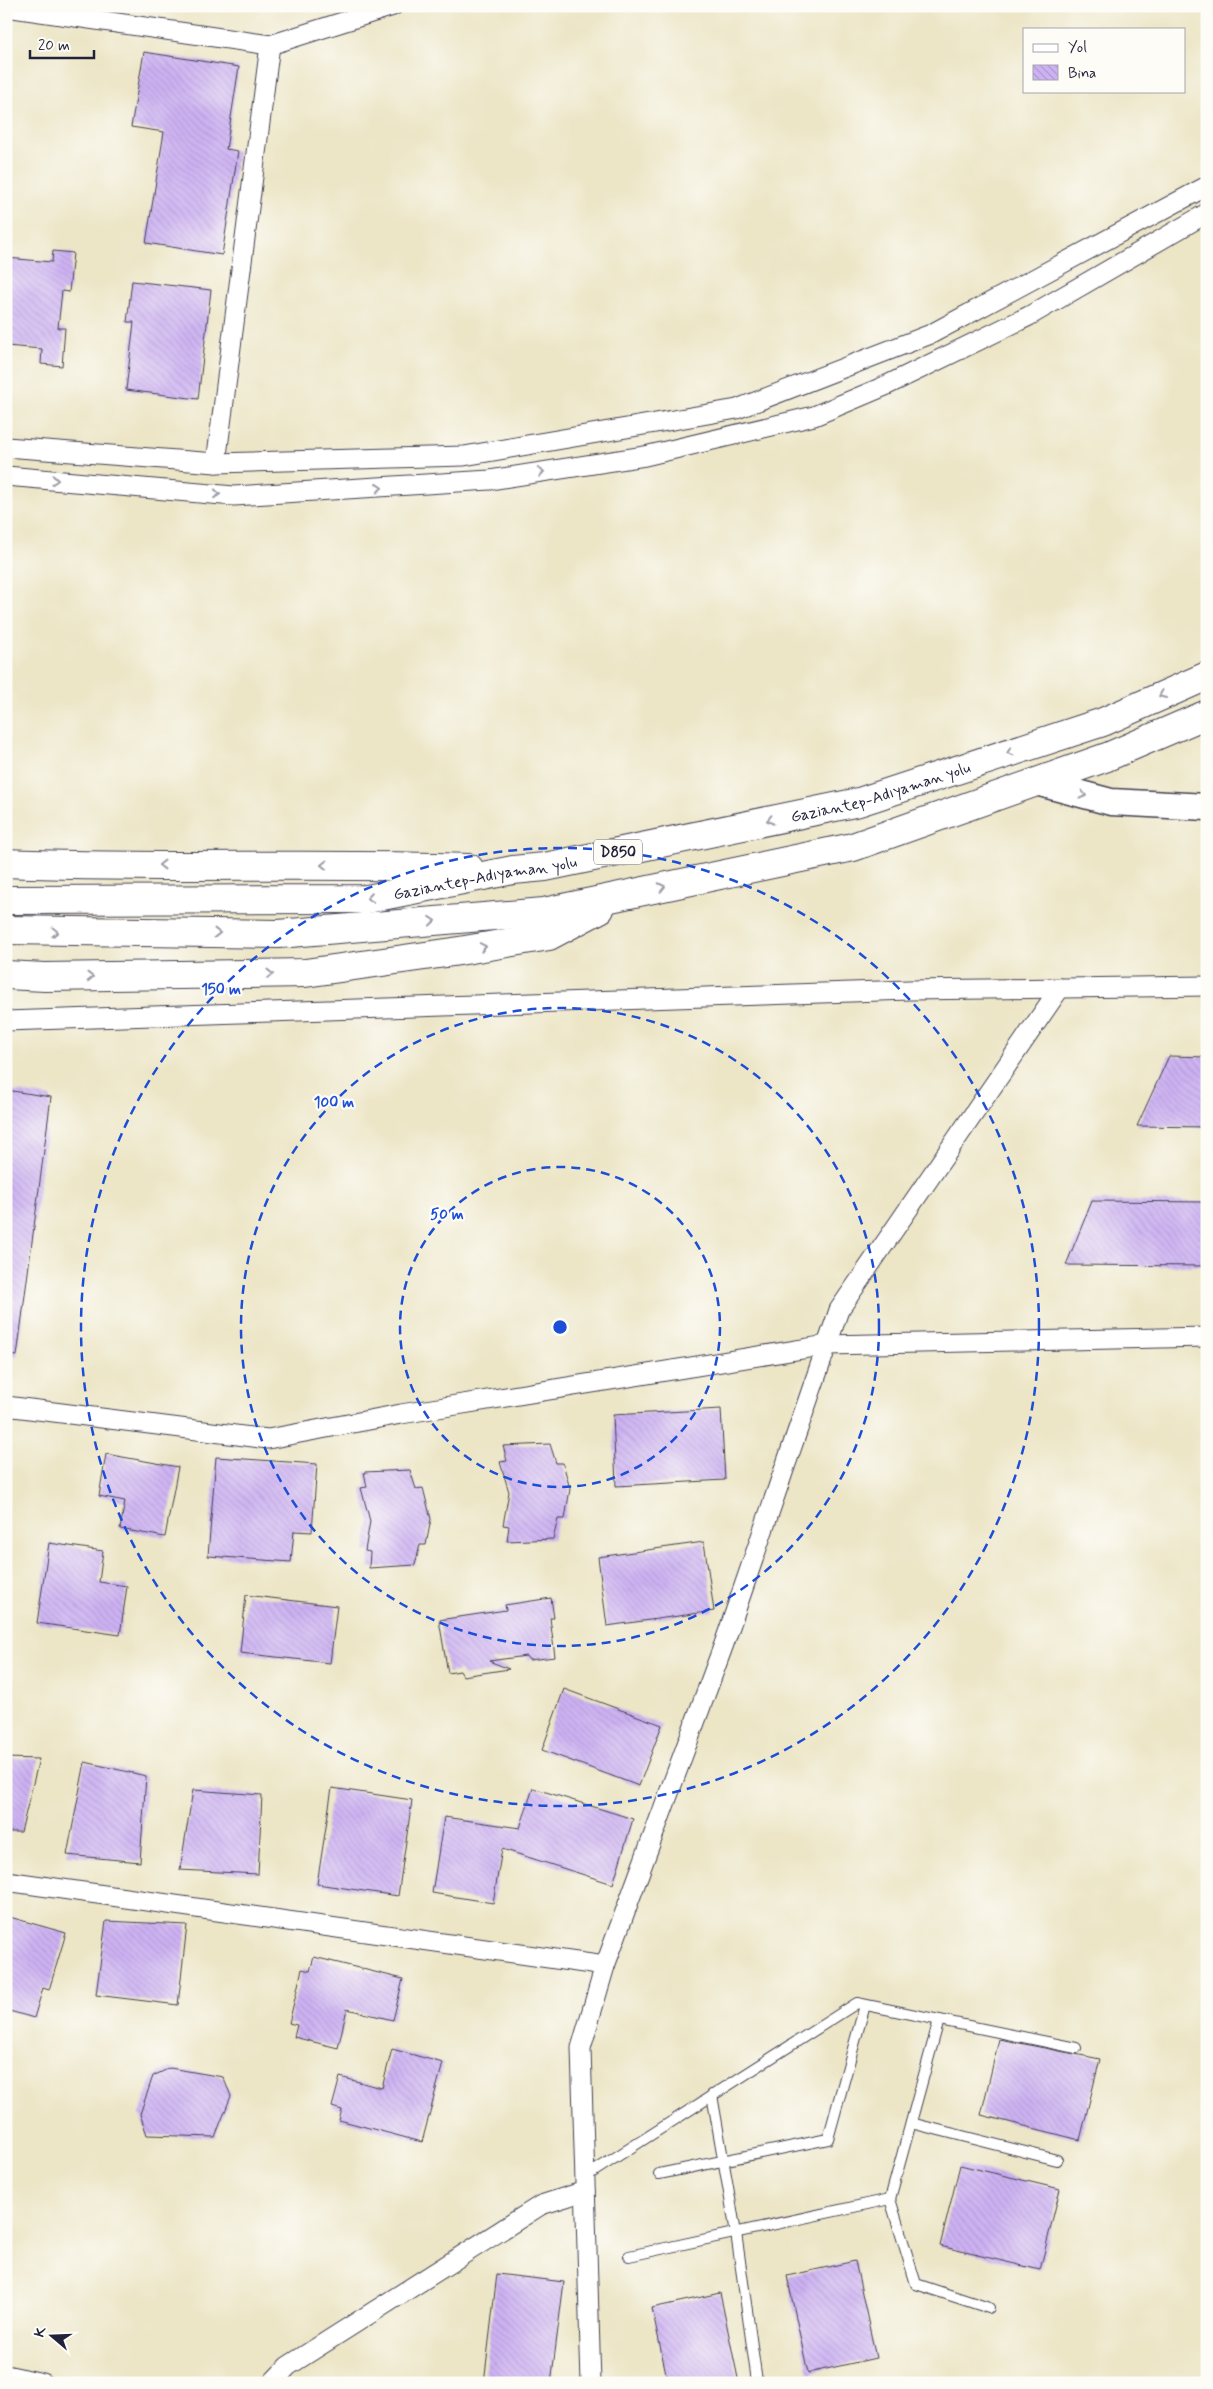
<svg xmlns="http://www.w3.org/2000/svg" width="1213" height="2389" font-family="Mynerve,sans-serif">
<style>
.building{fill:url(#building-back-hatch)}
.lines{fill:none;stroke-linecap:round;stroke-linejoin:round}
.lane-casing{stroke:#403f50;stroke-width:12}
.street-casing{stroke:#403f50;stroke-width:21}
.secondary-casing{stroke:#403f50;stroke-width:29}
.highway-casing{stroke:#403f50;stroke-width:30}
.lane{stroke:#fff;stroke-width:10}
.street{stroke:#fff;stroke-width:19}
.secondary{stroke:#fff;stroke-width:26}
.highway{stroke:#fff;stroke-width:28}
.oneway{stroke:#9c9ca7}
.ring{fill:none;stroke:#1d4ed8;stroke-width:2.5;stroke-dasharray:9 6}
.labels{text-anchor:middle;stroke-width:4.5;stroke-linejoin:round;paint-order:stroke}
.shield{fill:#fdfcf7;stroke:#646373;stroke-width:1}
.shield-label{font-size:15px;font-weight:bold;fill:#22223b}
.street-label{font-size:16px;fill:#22223b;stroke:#fdfcf7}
.centre{fill:#1d4ed8;stroke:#fdfcf7;stroke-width:2.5}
.ring-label{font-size:15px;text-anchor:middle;font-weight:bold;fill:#1d4ed8;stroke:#fdfcf7;stroke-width:4.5;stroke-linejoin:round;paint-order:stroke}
</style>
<defs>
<pattern id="building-back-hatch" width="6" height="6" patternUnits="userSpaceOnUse" patternTransform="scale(1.25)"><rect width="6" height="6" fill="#cdb2f3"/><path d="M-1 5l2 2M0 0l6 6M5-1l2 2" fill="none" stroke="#b099d1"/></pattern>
</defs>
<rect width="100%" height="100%" fill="#fdfcf7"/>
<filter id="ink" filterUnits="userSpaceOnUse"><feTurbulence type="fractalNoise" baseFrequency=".02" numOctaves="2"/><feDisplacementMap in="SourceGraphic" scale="10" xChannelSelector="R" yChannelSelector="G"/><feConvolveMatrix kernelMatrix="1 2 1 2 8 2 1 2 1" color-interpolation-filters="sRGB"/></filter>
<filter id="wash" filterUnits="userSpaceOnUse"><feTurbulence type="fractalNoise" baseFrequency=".0096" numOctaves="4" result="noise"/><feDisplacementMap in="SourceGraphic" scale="20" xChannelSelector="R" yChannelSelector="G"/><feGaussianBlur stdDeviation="1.12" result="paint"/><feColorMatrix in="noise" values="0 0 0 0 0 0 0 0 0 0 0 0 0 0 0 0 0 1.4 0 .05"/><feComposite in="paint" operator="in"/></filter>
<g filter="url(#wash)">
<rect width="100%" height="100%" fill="#ece5c6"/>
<g id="blocks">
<g class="building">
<path d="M 144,52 L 239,67 L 226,149 L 238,151 L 222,255 L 146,243 L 164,132 L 131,127 Z"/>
<path d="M 53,251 L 73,253 L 69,292 L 62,291 L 58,328 L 65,328 L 62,366 L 41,364 L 42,349 L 6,346 L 6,258 L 52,262 Z"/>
<path d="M 132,281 L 211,290 L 198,399 L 126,390 L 134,322 L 127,322 Z"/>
<path d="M 1169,1056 L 1207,1057 L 1207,1127 L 1137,1126 Z"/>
<path d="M 6,1090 L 51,1097 L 17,1356 L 6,1355 Z"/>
<path d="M 1092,1201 L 1207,1202 L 1207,1266 L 1066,1265 Z"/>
<path d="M 721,1409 L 725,1480 L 616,1486 L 613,1415 Z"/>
<path d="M 550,1444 L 556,1463 L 563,1463 L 570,1489 L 565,1519 L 558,1519 L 553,1539 L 507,1541 L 509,1526 L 503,1525 L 509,1492 L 500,1462 L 507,1461 L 503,1446 Z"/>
<path d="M 106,1454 L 178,1467 L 165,1537 L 120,1529 L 125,1501 L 99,1496 Z"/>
<path d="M 216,1457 L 317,1464 L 312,1532 L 294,1531 L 291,1562 L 208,1556 Z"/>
<path d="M 410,1470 L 416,1489 L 423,1488 L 431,1519 L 426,1545 L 420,1545 L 415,1565 L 369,1568 L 370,1552 L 365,1551 L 370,1521 L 361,1488 L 367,1487 L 364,1472 Z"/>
<path d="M 704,1542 L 714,1611 L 607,1626 L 598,1557 Z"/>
<path d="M 49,1543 L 103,1551 L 99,1582 L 127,1586 L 120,1635 L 37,1623 Z"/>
<path d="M 246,1595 L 337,1606 L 330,1663 L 240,1653 Z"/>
<path d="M 551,1598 L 554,1618 L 550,1618 L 555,1657 L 529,1660 L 526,1656 L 489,1661 L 509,1669 L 463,1676 L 460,1671 L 448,1673 L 439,1620 L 506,1610 L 505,1605 Z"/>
<path d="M 564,1689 L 662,1725 L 639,1786 L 542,1750 Z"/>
<path d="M 6,1758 L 39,1759 L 21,1832 L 6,1832 Z"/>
<path d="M 85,1762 L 146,1776 L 140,1862 L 67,1855 Z"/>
<path d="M 332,1788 L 412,1800 L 398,1896 L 317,1884 Z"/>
<path d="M 533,1788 L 633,1819 L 613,1884 L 502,1849 L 493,1903 L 432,1893 L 444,1817 L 520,1828 Z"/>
<path d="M 193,1790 L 262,1795 L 258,1874 L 180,1870 Z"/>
<path d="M 6,1916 L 66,1933 L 49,1990 L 43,1988 L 34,2018 L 6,2010 Z"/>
<path d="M 106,1921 L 187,1925 L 178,2005 L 96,1995 Z"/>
<path d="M 314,1957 L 403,1979 L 393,2020 L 347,2009 L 338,2048 L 294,2037 L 297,2025 L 289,2023 L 302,1969 L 310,1971 Z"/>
<path d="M 999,2039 L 1100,2059 L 1080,2140 L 981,2115 Z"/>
<path d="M 392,2049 L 443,2063 L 422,2142 L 339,2120 L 342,2110 L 332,2107 L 340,2077 L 382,2088 Z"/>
<path d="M 170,2068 L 223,2077 L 231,2096 L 215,2137 L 147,2135 L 140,2114 L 153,2076 Z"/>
<path d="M 960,2165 L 1060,2189 L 1040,2270 L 940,2246 Z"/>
<path d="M 855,2261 L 876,2358 L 808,2373 L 787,2276 Z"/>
<path d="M 497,2274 L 564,2282 L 551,2383 L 484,2383 Z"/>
<path d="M 720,2293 L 739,2383 L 668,2383 L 652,2308 Z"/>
</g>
</g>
</g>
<g filter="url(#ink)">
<use href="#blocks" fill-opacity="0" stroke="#403f50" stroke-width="1"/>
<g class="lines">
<g class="lane-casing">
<g id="lane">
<path d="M 712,2095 L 736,2233 L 757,2381"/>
<path d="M 911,2123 L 1057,2160"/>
<path d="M 659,2174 L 828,2139 L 865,2005"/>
<path d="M 585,2177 L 857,2003 L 1076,2048"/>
<path d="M 890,2199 L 916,2284 L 989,2308"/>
<path d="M 629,2256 L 890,2199 L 939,2020"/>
</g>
</g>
<g class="street-casing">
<g id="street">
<path d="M 6,7 L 270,45 L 393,6"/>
<path d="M 6,447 L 216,463 L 464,456 L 737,409 L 931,334 L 1207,186"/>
<path d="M 216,463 L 270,45"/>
<path d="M 6,476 L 234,496 L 490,480 L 645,456 L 814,416 L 885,386 L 1029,316 L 1207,213"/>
<path d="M 6,1021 L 909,990 L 1207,986"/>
<path d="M 6,1406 L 268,1439 L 401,1414 L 827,1345 L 1207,1337"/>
<path d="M 6,1881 L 605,1966"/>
<path d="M 6,2375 L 43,2383"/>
<path d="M 272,2383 L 288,2366 L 541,2205 L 585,2191"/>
<path d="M 591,2383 L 581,2048 L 605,1966 L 724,1644 L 839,1310 L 1060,988"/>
</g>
</g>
<g class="secondary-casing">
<path id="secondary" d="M 1036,782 L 1111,802 L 1207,807"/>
</g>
<g class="highway-casing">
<g id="highway">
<path d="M 6,863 C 160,870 315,862 469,868"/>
<path id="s1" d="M 6,900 L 367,899 L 513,870 L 545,867 L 859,802 L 1103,722 L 1207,676"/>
<path d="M 6,930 L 278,934 L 544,912 L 853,847 L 1107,757 L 1207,714"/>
<path d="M 6,975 L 45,977 L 305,973 L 453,952 L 549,936 L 600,909"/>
</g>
</g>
<use href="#lane" class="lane"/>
<use href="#street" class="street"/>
<use href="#secondary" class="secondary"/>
<use href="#highway" class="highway"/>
</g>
<defs><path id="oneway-chevron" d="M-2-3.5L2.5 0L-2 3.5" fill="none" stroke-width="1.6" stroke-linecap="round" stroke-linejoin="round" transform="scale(1.25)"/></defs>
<g class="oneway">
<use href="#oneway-chevron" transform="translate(541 472) rotate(-9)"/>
<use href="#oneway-chevron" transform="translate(55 480) rotate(5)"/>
<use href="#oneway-chevron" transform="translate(379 488) rotate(-4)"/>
<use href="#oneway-chevron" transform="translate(217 494) rotate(5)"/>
<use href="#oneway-chevron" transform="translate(1162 695) rotate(156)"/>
<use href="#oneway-chevron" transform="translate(1010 752) rotate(162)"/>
<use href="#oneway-chevron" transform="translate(1083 795) rotate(14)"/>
<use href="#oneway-chevron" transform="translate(770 820) rotate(168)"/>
<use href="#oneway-chevron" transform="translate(162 865) rotate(180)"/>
<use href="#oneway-chevron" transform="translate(324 865) rotate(180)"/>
<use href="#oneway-chevron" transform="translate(662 887) rotate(-12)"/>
<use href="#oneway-chevron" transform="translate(370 898) rotate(172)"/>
<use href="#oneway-chevron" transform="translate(432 921) rotate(-5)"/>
<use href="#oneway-chevron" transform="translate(55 932) rotate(1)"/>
<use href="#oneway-chevron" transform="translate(217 933)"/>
<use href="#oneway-chevron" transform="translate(483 947) rotate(-10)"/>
<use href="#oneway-chevron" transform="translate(270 974) rotate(-1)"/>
<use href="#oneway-chevron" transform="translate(90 977) rotate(-1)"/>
</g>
</g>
<g class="ring">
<circle cx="560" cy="1327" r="160"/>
<circle cx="560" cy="1327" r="319"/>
<circle cx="560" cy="1327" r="479"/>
</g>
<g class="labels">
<rect class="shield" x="594" y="839.5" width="48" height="25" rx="4"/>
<g class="shield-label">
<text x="618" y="857">D850</text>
</g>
<g class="street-label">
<text dy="6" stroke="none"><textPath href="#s1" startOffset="886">Gaziantep-Adıyaman yolu</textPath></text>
<text dy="6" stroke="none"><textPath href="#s1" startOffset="481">Gaziantep-Adıyaman yolu</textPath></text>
</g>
</g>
<circle cx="560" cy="1327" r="8" class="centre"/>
<g class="ring-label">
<text x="221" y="994">150 m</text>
<text x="334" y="1107">100 m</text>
<text x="447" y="1219">50 m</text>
</g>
<rect width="1213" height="2389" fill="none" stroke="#fdfcf7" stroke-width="25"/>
<rect x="1023" y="28" width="162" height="65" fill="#fdfcf7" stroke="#a5a5ac"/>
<rect x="1033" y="44" width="25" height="8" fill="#ffffff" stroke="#a5a5ac"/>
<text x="1068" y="52" font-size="15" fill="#22223b">Yol</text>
<rect x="1033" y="65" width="25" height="15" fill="url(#building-back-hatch)" stroke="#a5a5ac"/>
<text x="1068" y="78" font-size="15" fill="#22223b">Bina</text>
<g transform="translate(52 2336) rotate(289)" stroke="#fdfcf7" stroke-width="4" paint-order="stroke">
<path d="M0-4L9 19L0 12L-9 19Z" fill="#22223b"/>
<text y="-8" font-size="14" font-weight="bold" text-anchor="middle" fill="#22223b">K</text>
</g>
<path d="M30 50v8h64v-8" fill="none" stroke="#22223b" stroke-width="2.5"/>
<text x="38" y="50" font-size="15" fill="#22223b" stroke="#fdfcf7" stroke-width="4" paint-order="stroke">20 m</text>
</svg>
